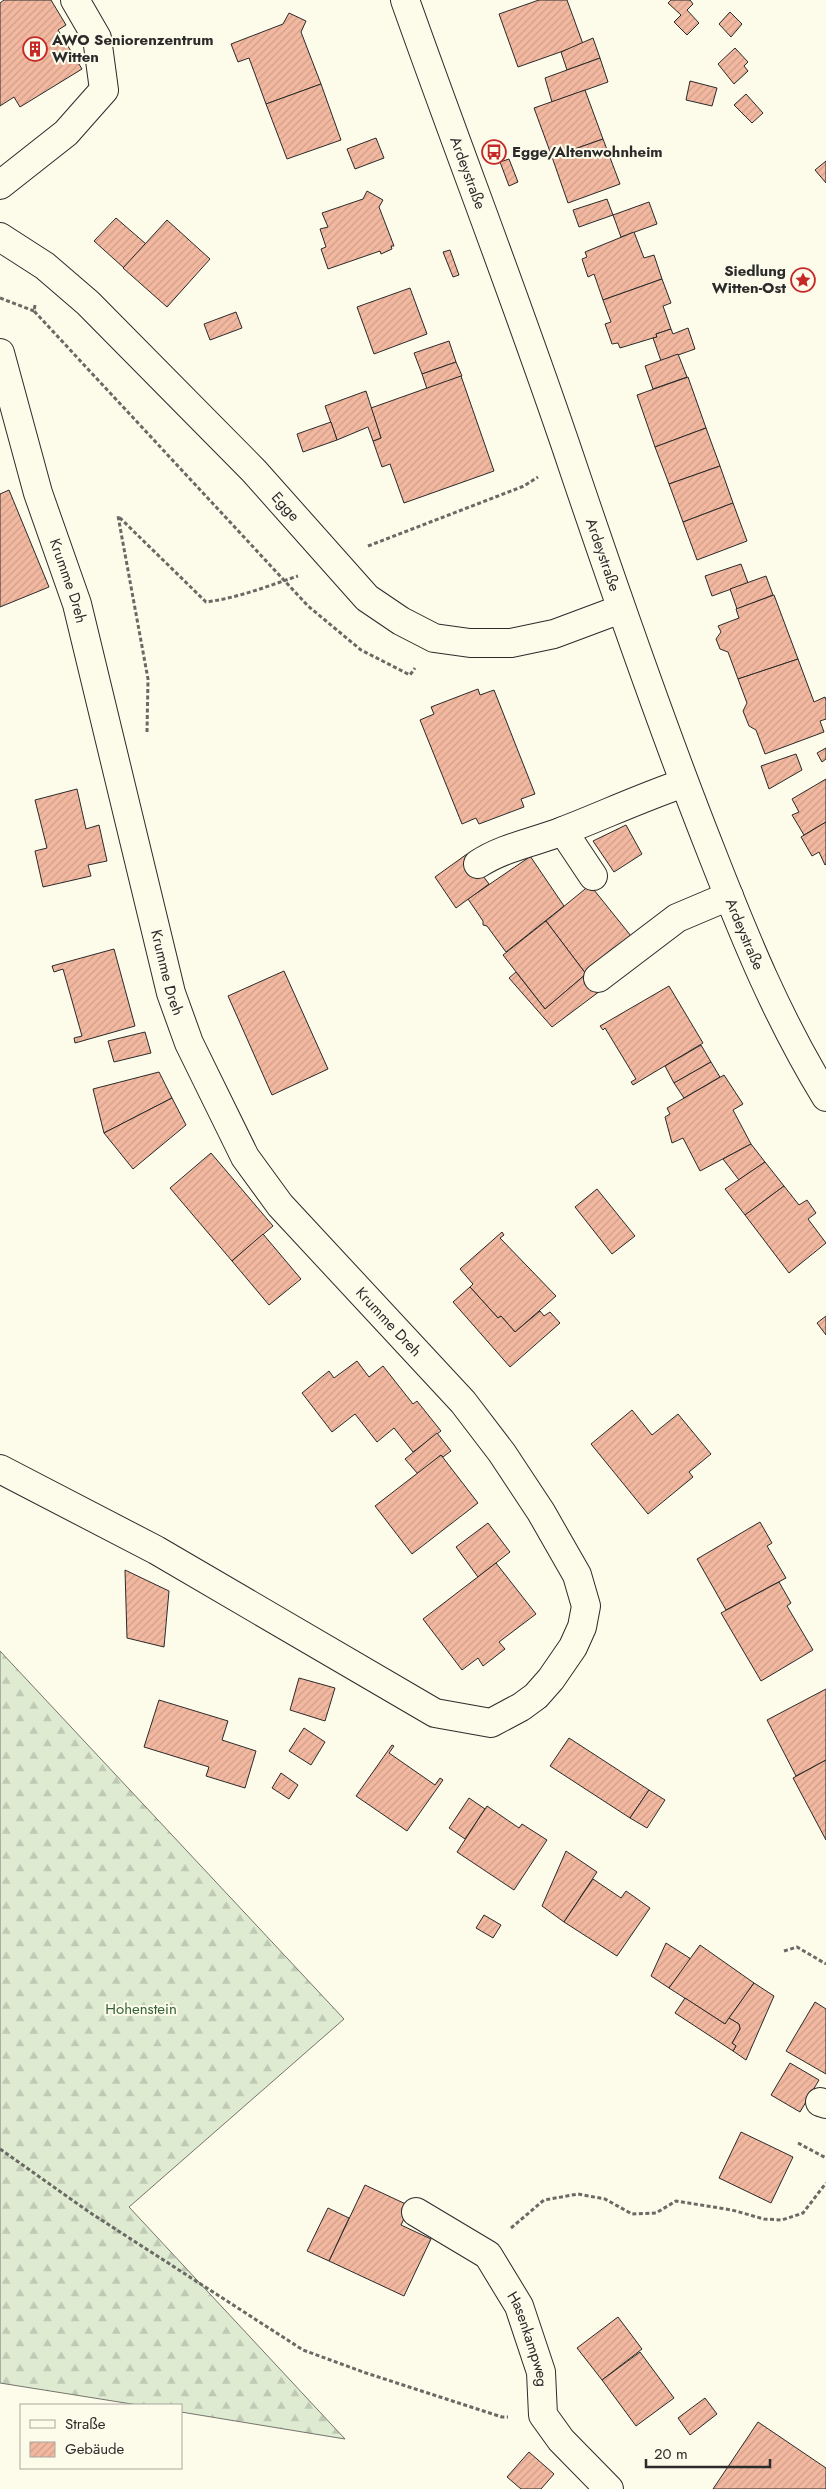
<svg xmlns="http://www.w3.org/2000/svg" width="826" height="2489" font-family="Jost,sans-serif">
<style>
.forest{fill:url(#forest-firs);stroke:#74746e}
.building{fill:url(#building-hatch);stroke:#2b2b2b}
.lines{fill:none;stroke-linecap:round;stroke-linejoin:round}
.minor-casing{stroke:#2b2b2b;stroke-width:30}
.major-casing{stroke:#2b2b2b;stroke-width:30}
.path{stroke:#6a6964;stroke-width:3;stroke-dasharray:4 2.5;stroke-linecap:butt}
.minor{stroke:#fdfbea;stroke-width:28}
.major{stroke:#fdfbea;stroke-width:28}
.labels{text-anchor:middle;stroke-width:4;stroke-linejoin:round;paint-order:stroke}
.poi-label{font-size:15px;font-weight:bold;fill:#2b2b2b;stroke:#fdfbea;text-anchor:start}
.street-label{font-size:15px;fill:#2b2b2b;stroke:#fdfbea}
.park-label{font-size:15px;fill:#34623c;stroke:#fdfbea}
</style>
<defs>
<pattern id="forest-firs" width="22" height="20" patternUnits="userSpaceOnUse" patternTransform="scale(1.25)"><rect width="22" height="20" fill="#deebd1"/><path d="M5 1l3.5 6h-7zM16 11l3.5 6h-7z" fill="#bfcab4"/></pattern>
<pattern id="building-hatch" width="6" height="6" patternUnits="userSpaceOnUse" patternTransform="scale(1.25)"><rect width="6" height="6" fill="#f2b8a0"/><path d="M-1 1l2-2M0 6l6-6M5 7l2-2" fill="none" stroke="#d09e8a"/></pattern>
</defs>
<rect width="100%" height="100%" fill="#fdfbea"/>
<path class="forest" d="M 0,1651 L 344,2019 L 129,2207 L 345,2439 L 181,2412 L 181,2405 L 138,2405 L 0,2383 Z"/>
<g class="building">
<path d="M 4,0 L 51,0 L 66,25 L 58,30 L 82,69 L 20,107 L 14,97 L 0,106 L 0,3 Z"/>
<path d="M 539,0 L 567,0 L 583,44 L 518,67 L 499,14 Z"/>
<path d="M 671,0 L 690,0 L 693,4 L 687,10 L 699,23 L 687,35 L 674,22 L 681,15 L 668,3 Z"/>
<path d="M 730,12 L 742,24 L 731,37 L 719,24 Z"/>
<path d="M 289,13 L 306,21 L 301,32 L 321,84 L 266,104 L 249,58 L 238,62 L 231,44 L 283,24 Z"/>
<path d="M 593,38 L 600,58 L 567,70 L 561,52 Z"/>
<path d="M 735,48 L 748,62 L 744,66 L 748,71 L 734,84 L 718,64 Z"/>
<path d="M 600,58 L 608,82 L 552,102 L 545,78 Z"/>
<path d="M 690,81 L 717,88 L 712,106 L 686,100 Z"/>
<path d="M 321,84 L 341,140 L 287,159 L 266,104 Z"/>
<path d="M 585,90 L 603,139 L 552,157 L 534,108 Z"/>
<path d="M 746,94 L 763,113 L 752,123 L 734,105 Z"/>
<path d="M 376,138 L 384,158 L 355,169 L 347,149 Z"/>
<path d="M 603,139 L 620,184 L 568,203 L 552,157 Z"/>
<path d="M 509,159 L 518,182 L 509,186 L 500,162 Z"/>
<path d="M 826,161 L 826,183 L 815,170 Z"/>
<path d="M 367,191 L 383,200 L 379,207 L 394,246 L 391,246 L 392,249 L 381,254 L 380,251 L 328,269 L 321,249 L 326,247 L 320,229 L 328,227 L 322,213 L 363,199 Z"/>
<path d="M 607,199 L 613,215 L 579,227 L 573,210 Z"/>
<path d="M 649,202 L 657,224 L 621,237 L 613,215 Z"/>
<path d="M 116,218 L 146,244 L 124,268 L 94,241 Z"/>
<path d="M 167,220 L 210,259 L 167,307 L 123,268 Z"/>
<path d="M 634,232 L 644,258 L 654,255 L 662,279 L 603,300 L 594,274 L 588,277 L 582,259 L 587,257 L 585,252 Z"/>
<path d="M 450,250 L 459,275 L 453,277 L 443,252 Z"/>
<path d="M 662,279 L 671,303 L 663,306 L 671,329 L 656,334 L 657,337 L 653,338 L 620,348 L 618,343 L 612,344 L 605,324 L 611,322 L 603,300 Z"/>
<path d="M 410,288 L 427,334 L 374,354 L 357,307 Z"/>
<path d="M 236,312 L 242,328 L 210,340 L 204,324 Z"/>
<path d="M 688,328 L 695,349 L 661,361 L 653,338 L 657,337 L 656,334 L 671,329 L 673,334 Z"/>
<path d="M 449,341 L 456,362 L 422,374 L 414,353 Z"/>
<path d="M 678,354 L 687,377 L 653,389 L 645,366 Z"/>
<path d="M 456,362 L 462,376 L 427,389 L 422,374 Z"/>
<path d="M 461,376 L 494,471 L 404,503 L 390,464 L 382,467 L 373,441 L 381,438 L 371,408 Z"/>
<path d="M 688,377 L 706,428 L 655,447 L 637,395 Z"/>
<path d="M 366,391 L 381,438 L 373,441 L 368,427 L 337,440 L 325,406 Z"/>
<path d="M 331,422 L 337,440 L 303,452 L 297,434 Z"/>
<path d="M 706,428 L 720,466 L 669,484 L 655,447 Z"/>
<path d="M 720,466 L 733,503 L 683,522 L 669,484 Z"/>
<path d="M 9,490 L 49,587 L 0,607 L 0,494 Z"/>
<path d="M 733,503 L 747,541 L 697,560 L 683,522 Z"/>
<path d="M 741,564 L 748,583 L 712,596 L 705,576 Z"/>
<path d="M 766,576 L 773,595 L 737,609 L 730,589 Z"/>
<path d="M 774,595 L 798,659 L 738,679 L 728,652 L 720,649 L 716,639 L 721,632 L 718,626 L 739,618 L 736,609 Z"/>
<path d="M 798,659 L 814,702 L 825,697 L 826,700 L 826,719 L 820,721 L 824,732 L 765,754 L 756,730 L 749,726 L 743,711 L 747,703 L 738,679 Z"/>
<path d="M 478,689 L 480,695 L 494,690 L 535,794 L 521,799 L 524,807 L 479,824 L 476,818 L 462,824 L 420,720 L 434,714 L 431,707 Z"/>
<path d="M 826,748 L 826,759 L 822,762 L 817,753 Z"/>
<path d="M 796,754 L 802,770 L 769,789 L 761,766 Z"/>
<path d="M 826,779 L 826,822 L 804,835 L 792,815 L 799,812 L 792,799 Z"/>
<path d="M 77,789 L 86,829 L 99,825 L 107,861 L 88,865 L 91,876 L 43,887 L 35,851 L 47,848 L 35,800 Z"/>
<path d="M 826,822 L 826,864 L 825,865 L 819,852 L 812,856 L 801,837 Z"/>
<path d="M 626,825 L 642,854 L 614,872 L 593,841 Z"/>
<path d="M 528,853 L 564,906 L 506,952 L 487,926 L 483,925 L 483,921 L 468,899 L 528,858 L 526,855 Z"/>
<path d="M 467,854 L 489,884 L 456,908 L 435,877 Z"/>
<path d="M 590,885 L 631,936 L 586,974 L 546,921 Z"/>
<path d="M 546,921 L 586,974 L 545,1009 L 503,955 Z"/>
<path d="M 114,949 L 135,1026 L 75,1043 L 74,1038 L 82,1036 L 63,969 L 54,972 L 52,966 Z"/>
<path d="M 284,971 L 328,1069 L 272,1095 L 228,996 Z"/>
<path d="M 516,972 L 545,1009 L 586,974 L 600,991 L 552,1027 L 509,978 Z"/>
<path d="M 669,986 L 703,1043 L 633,1085 L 631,1082 L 636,1079 L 605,1028 L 603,1030 L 600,1026 Z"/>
<path d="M 145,1032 L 151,1053 L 114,1062 L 108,1041 Z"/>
<path d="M 701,1045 L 711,1062 L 674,1083 L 665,1066 Z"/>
<path d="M 711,1062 L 720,1077 L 684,1098 L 674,1083 Z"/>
<path d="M 159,1072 L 172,1098 L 104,1133 L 93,1089 Z"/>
<path d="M 724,1075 L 743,1104 L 733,1110 L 751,1144 L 700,1171 L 683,1138 L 672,1143 L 665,1117 L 670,1114 L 667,1108 Z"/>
<path d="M 172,1098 L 186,1125 L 133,1169 L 104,1133 Z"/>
<path d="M 751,1144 L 765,1162 L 739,1180 L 723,1159 Z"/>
<path d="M 211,1153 L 273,1226 L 232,1261 L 170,1188 Z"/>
<path d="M 765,1162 L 784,1186 L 745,1215 L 725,1189 Z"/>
<path d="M 784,1186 L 799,1205 L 807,1200 L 816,1213 L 808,1219 L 826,1243 L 789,1273 L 745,1215 Z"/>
<path d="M 597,1189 L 635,1236 L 612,1254 L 575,1207 Z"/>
<path d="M 502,1232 L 504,1235 L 500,1238 L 556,1296 L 515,1332 L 501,1316 L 498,1318 L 470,1287 L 473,1284 L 460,1269 Z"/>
<path d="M 263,1234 L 301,1279 L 269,1305 L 232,1261 Z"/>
<path d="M 470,1287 L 498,1318 L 501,1316 L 515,1332 L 540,1311 L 544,1316 L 550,1312 L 560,1323 L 510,1367 L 453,1302 Z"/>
<path d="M 826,1316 L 826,1335 L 817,1323 Z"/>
<path d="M 357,1361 L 369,1377 L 383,1366 L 413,1404 L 417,1401 L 441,1431 L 413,1452 L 394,1428 L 377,1442 L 355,1414 L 332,1432 L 302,1393 L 329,1371 L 334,1378 Z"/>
<path d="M 632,1410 L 652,1435 L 678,1414 L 711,1454 L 689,1472 L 693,1477 L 648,1514 L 591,1444 Z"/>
<path d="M 437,1433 L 451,1451 L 443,1457 L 441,1455 L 418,1474 L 405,1459 Z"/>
<path d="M 441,1455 L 478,1503 L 412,1554 L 375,1506 Z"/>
<path d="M 760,1522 L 772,1543 L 767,1546 L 786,1578 L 726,1610 L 697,1559 Z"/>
<path d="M 488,1523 L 510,1552 L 478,1577 L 456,1547 Z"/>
<path d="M 496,1563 L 536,1614 L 499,1642 L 505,1649 L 483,1666 L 478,1658 L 462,1670 L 423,1619 Z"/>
<path d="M 125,1570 L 169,1591 L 164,1647 L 127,1638 Z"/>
<path d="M 779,1582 L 791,1603 L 787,1606 L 813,1650 L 761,1681 L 721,1613 Z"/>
<path d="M 299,1678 L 335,1688 L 325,1721 L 290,1710 Z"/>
<path d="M 826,1689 L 826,1760 L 796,1776 L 767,1720 Z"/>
<path d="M 159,1700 L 228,1721 L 222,1740 L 256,1751 L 245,1788 L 206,1776 L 209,1767 L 144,1747 Z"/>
<path d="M 304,1728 L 325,1742 L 311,1765 L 289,1751 Z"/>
<path d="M 569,1738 L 649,1790 L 630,1818 L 550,1766 Z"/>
<path d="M 392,1745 L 394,1746 L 389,1753 L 435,1785 L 440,1778 L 443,1780 L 407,1831 L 356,1796 Z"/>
<path d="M 826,1760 L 826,1840 L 793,1778 Z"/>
<path d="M 281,1773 L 298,1785 L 289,1799 L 272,1788 Z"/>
<path d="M 649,1790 L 665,1800 L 647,1828 L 630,1818 Z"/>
<path d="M 469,1798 L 485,1809 L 465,1839 L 449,1828 Z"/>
<path d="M 487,1806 L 519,1828 L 522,1824 L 547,1840 L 514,1890 L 457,1852 Z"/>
<path d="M 566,1851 L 597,1872 L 564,1922 L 542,1906 Z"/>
<path d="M 593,1879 L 621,1898 L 626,1891 L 650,1908 L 617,1956 L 564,1922 Z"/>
<path d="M 484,1915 L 501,1925 L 493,1938 L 476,1928 Z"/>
<path d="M 666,1943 L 691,1959 L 669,1988 L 651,1976 Z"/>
<path d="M 700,1945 L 754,1983 L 725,2024 L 669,1988 Z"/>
<path d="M 754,1983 L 774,1996 L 746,2060 L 733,2051 L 736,2046 L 732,2043 L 740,2029 L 739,2024 L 729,2018 Z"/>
<path d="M 685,1998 L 725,2024 L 729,2018 L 739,2024 L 740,2029 L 732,2043 L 736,2046 L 733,2051 L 675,2013 Z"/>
<path d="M 815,2002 L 826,2009 L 826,2074 L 786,2051 Z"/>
<path d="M 790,2063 L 819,2080 L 800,2112 L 771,2095 Z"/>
<path d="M 741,2132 L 793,2157 L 771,2203 L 719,2178 Z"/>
<path d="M 365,2185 L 410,2206 L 401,2225 L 431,2239 L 404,2296 L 329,2261 Z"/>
<path d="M 328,2208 L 349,2218 L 329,2261 L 307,2251 Z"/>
<path d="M 618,2317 L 642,2349 L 602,2380 L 577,2348 Z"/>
<path d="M 640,2352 L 674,2398 L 636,2426 L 602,2380 Z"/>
<path d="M 705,2398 L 717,2414 L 690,2435 L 678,2418 Z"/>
<path d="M 758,2422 L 826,2468 L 826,2489 L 713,2489 Z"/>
<path d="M 529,2452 L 554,2474 L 541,2489 L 521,2489 L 507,2477 Z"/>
</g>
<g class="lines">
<g class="minor-casing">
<g id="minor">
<path d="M 0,185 L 66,133 L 104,90 L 97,38 L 75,0"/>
<path id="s1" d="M 0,237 L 45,266 L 88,303 L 254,471 L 367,598 L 401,621 L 434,638 L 470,643 L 511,643 L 554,634 L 621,609"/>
<path id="s2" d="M 0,353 L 38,493 L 77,604 L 171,993 L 189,1043 L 245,1157 L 280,1205 L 463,1402 L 502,1453 L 541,1512 L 577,1575 L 586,1606 L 582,1627 L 573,1647 L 551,1679 L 536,1696 L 521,1707 L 491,1723 L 435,1713 L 156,1550 L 0,1469"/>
<path d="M 563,831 L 593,876"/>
<path d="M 478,864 C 504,847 535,842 563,831 C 604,815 643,797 684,783"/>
<path d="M 598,978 L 677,918 L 729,896"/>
<path d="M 820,2102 L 826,2104"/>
<path id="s3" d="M 416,2212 L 488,2255 L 519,2306 L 541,2372 L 543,2415 L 561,2440 L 609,2489"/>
</g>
</g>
<g class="major-casing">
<g id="major">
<path id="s4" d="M 405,0 C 461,158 522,314 575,473 C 618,600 662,727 711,851 C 745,938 777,1017 826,1097"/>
</g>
</g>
<g class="path">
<path d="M 0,298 L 34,311"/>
<path d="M 35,305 L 34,311 L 308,606 L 361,650 L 410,675 L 415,668"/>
<path d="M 368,546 L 524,486 L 538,477"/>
<path d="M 147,732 L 148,679 L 118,516 L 206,602 C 238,598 268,586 298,576"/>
<path d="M 784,1951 L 797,1947 L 826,1964"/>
<path d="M 798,2143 L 826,2158"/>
<path d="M 0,2149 L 89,2212 L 303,2350 L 366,2373 L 502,2417 L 508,2417"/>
<path d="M 511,2228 L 544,2200 L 578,2194 L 605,2199 L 632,2214 L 656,2213 L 676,2201 L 732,2210 L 764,2219 L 782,2220 L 803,2213 L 826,2183"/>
</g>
<use href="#minor" class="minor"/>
<use href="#major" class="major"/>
</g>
<defs>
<g id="building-ring" transform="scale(1.25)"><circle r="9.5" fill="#fdfbea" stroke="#c62828" stroke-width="1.5"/><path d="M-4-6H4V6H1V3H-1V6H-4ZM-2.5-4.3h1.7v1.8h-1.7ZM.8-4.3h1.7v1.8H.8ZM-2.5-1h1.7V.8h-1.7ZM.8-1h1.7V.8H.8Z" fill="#c62828"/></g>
<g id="bus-ring" transform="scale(1.25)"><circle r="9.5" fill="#fdfbea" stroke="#c62828" stroke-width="1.5"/><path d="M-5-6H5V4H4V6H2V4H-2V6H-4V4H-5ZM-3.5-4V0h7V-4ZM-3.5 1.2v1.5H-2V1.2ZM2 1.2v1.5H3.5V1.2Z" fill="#c62828"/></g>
<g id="sight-ring" transform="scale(1.25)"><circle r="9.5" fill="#fdfbea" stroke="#c62828" stroke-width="1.5"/><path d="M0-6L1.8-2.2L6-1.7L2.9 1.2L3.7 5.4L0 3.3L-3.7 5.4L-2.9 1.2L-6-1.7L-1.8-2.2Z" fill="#c62828"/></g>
</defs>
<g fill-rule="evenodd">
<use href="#building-ring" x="35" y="49"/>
<use href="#bus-ring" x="494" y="152"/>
<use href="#sight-ring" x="803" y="280"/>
</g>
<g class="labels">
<g class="poi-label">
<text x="52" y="45">AWO Seniorenzentrum<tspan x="52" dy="17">Witten</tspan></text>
<text x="512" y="157">Egge/Altenwohnheim</text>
<text x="786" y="276" text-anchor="end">Siedlung<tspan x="786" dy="17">Witten-Ost</tspan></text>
</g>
<g class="street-label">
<text dy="5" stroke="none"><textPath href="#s4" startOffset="184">Ardeystraße</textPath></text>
<text dy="5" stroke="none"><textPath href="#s1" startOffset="394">Egge</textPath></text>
<text dy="5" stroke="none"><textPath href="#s4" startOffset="589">Ardeystraße</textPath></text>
<text dy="5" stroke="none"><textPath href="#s2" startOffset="238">Krumme Dreh</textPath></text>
<text dy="5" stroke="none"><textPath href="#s4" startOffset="994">Ardeystraße</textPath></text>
<text dy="5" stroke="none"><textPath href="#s2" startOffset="642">Krumme Dreh</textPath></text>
<text dy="5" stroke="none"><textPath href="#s2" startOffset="1062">Krumme Dreh</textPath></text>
<text dy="5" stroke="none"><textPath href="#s3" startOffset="178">Hasenkampweg</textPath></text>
</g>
<g class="park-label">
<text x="141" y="2014">Hohenstein</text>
</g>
</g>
<rect x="20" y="2404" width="162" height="65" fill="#fdfbea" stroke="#a9a89e"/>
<rect x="30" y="2420" width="25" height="8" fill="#fdfbea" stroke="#a9a89e"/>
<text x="65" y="2429" font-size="15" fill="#2b2b2b">Straße</text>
<rect x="30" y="2442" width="25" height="15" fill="url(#building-hatch)" stroke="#a9a89e"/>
<text x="65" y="2454" font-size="15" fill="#2b2b2b">Gebäude</text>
<path d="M646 2459v8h124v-8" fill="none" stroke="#2b2b2b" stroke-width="2.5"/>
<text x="654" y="2459" font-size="15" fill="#2b2b2b" stroke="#fdfbea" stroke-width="4" paint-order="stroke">20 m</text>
</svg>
